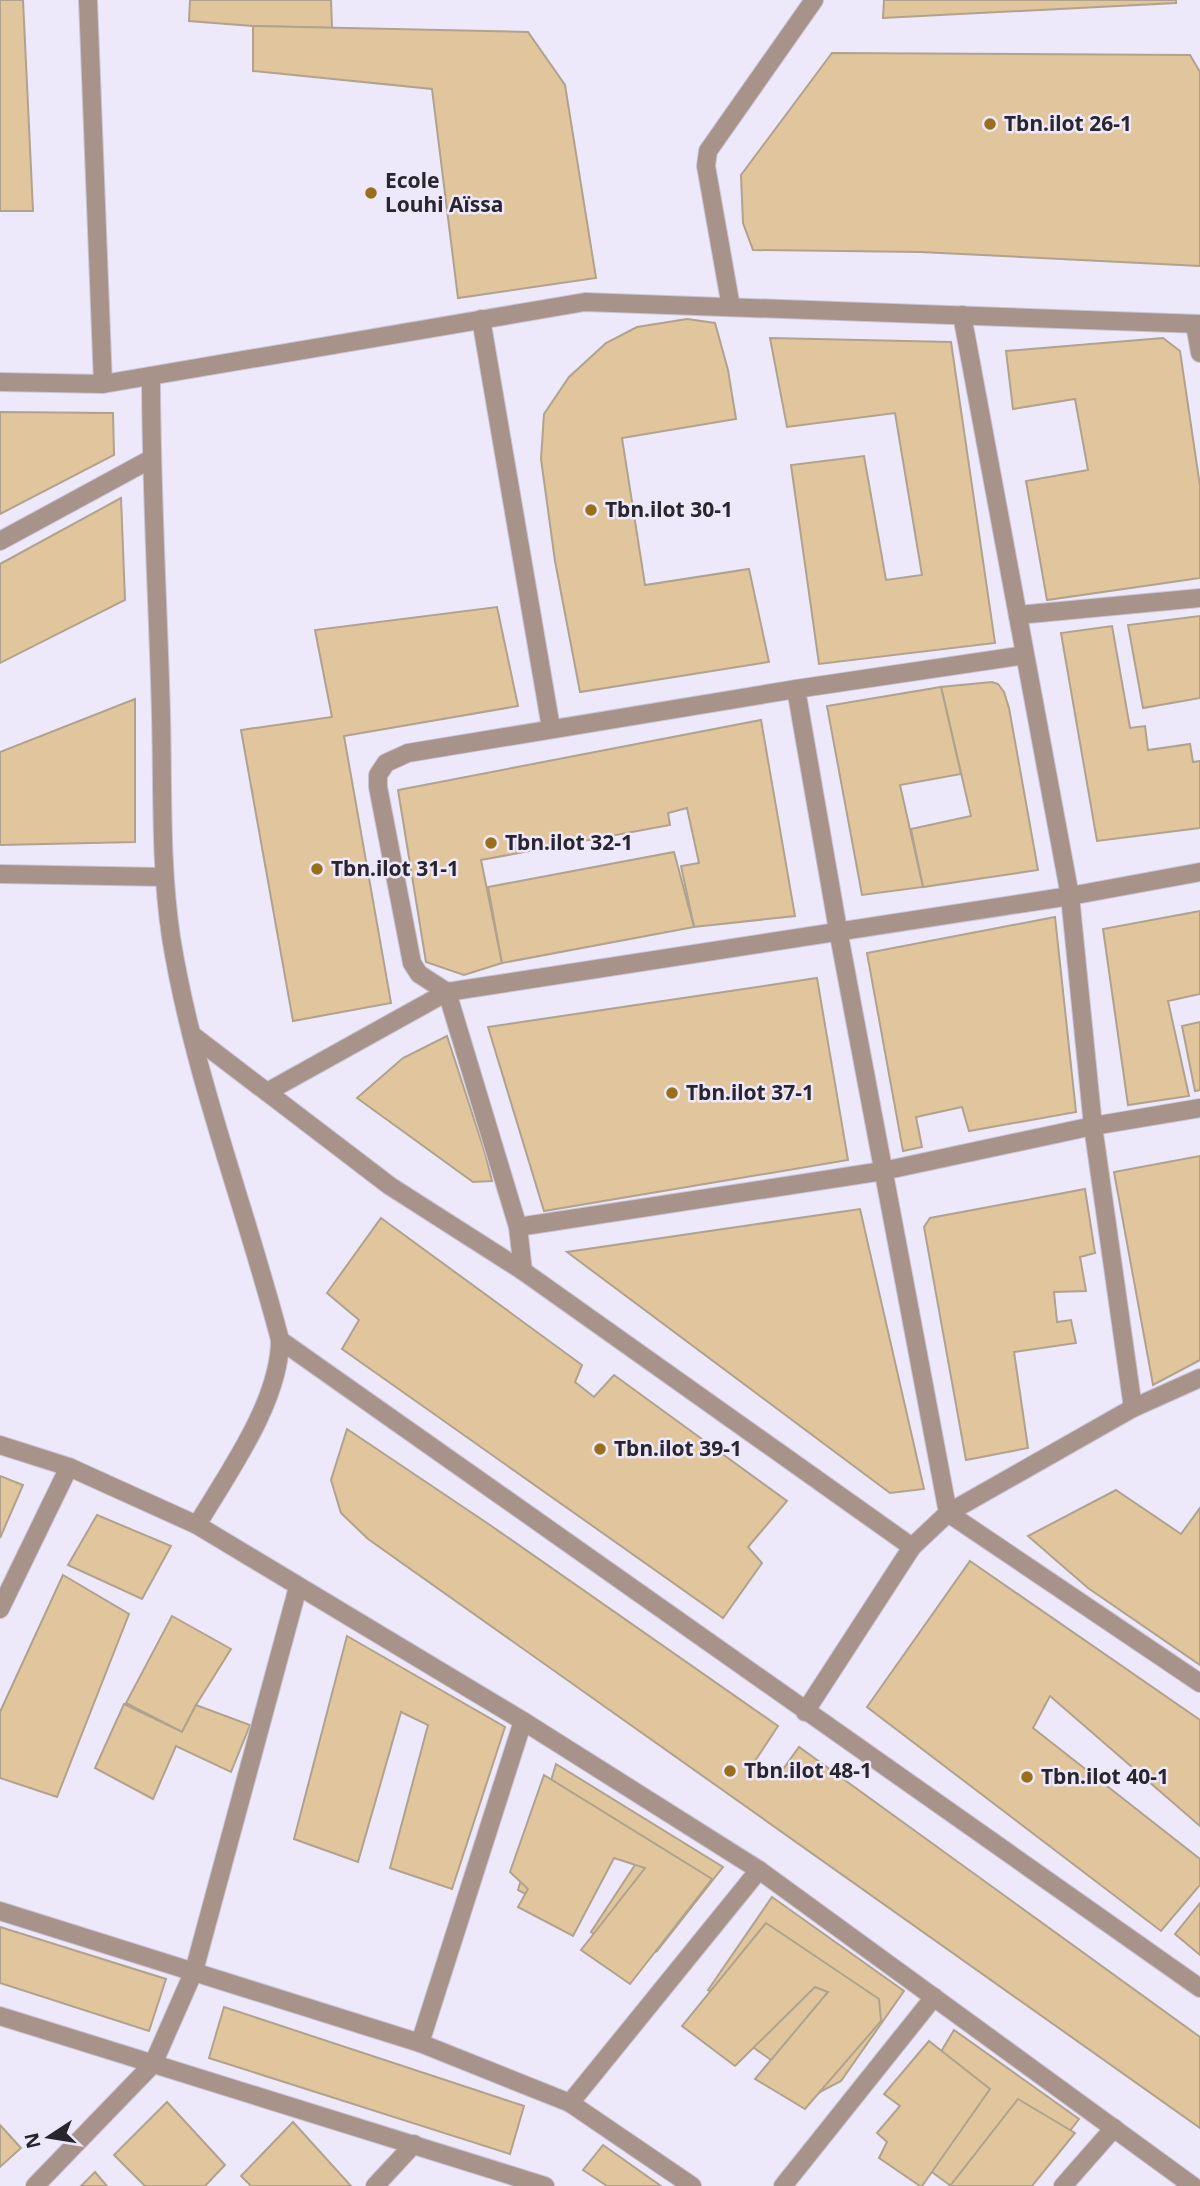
<svg xmlns="http://www.w3.org/2000/svg" width="1200" height="2186" font-family="'Noto Sans',sans-serif">
<style>
.building{fill:#e1c69d;stroke:#b0a28d;stroke-width:2}
.lines{fill:none;stroke-linecap:round;stroke-linejoin:round}
.minor-casing{stroke:#cac5d6;stroke-width:20}
.minor{stroke:#a8938a;stroke-width:18}
.poi-dot{fill:#98701b;stroke:#eee8fb;stroke-width:2.5}
.labels{text-anchor:middle;stroke-width:5;stroke-linejoin:round;paint-order:stroke}
.poi-label{font-size:21px;font-weight:bold;fill:#28252e;stroke:#eee8fb;text-anchor:start}
</style>
<rect width="100%" height="100%" fill="#eee8fb"/>
<g class="building">
<path d="M 0,0 L 23,0 L 33,211 L 0,211 Z"/>
<path d="M 190,0 L 331,0 L 332,28 L 253,26 L 189,21 Z"/>
<path d="M 884,0 L 1176,0 L 1176,3 L 883,18 Z"/>
<path d="M 253,26 L 528,32 L 565,85 L 596,278 L 458,298 L 432,89 L 253,71 Z"/>
<path d="M 832,53 L 1190,55 L 1200,72 L 1200,266 L 921,252 L 753,250 L 743,223 L 741,175 Z"/>
<path d="M 687,319 L 715,323 L 728,370 L 736,419 L 622,438 L 645,585 L 749,569 L 769,662 L 580,692 L 555,561 L 541,459 L 544,414 L 569,377 L 606,343 L 637,327 Z"/>
<path d="M 770,338 L 951,342 L 995,643 L 819,664 L 791,465 L 864,456 L 886,580 L 922,575 L 895,413 L 787,427 Z"/>
<path d="M 1163,338 L 1180,351 L 1200,486 L 1200,578 L 1047,600 L 1026,481 L 1088,470 L 1075,399 L 1013,409 L 1006,351 Z"/>
<path d="M 0,412 L 113,413 L 114,455 L 0,514 Z"/>
<path d="M 121,498 L 125,600 L 0,663 L 0,564 Z"/>
<path d="M 497,607 L 518,706 L 344,736 L 391,1003 L 293,1021 L 241,730 L 332,717 L 315,630 Z"/>
<path d="M 1200,616 L 1200,698 L 1143,708 L 1128,625 Z"/>
<path d="M 1112,626 L 1130,728 L 1145,726 L 1148,750 L 1190,744 L 1193,762 L 1200,761 L 1200,828 L 1097,841 L 1061,633 Z"/>
<path d="M 992,682 L 998,684 L 1004,692 L 1009,708 L 1038,870 L 923,887 L 911,829 L 971,816 L 941,687 Z"/>
<path d="M 941,687 L 961,774 L 900,785 L 923,887 L 862,895 L 827,706 Z"/>
<path d="M 135,699 L 135,842 L 0,845 L 0,752 Z"/>
<path d="M 761,720 L 795,916 L 694,927 L 681,866 L 699,863 L 687,808 L 668,813 L 670,825 L 481,860 L 502,963 L 464,975 L 426,962 L 398,790 Z"/>
<path d="M 674,852 L 694,927 L 502,963 L 488,887 Z"/>
<path d="M 1200,911 L 1200,994 L 1168,1001 L 1189,1096 L 1128,1105 L 1103,929 Z"/>
<path d="M 1055,917 L 1076,1112 L 969,1131 L 962,1107 L 916,1117 L 922,1147 L 903,1151 L 867,953 Z"/>
<path d="M 817,978 L 848,1160 L 544,1211 L 488,1027 Z"/>
<path d="M 1200,1022 L 1200,1090 L 1195,1091 L 1182,1026 Z"/>
<path d="M 447,1036 L 485,1153 L 492,1181 L 473,1182 L 357,1098 L 403,1058 Z"/>
<path d="M 1200,1156 L 1200,1360 L 1153,1385 L 1114,1172 Z"/>
<path d="M 1085,1189 L 1095,1253 L 1080,1257 L 1086,1291 L 1054,1292 L 1057,1322 L 1071,1320 L 1076,1343 L 1014,1352 L 1028,1448 L 966,1460 L 924,1227 L 930,1218 Z"/>
<path d="M 860,1209 L 924,1489 L 890,1493 L 567,1252 Z"/>
<path d="M 381,1218 L 582,1365 L 575,1382 L 594,1397 L 614,1375 L 787,1501 L 748,1547 L 762,1563 L 723,1618 L 342,1349 L 359,1320 L 327,1293 Z"/>
<path d="M 347,1429 L 490,1525 L 778,1726 L 753,1764 L 776,1779 L 799,1747 L 1200,2037 L 1200,2128 L 368,1539 L 341,1513 L 331,1480 Z"/>
<path d="M 0,1476 L 23,1485 L 0,1538 Z"/>
<path d="M 1116,1490 L 1181,1534 L 1200,1508 L 1200,1665 L 1088,1588 L 1028,1536 Z"/>
<path d="M 97,1515 L 171,1546 L 142,1599 L 68,1565 Z"/>
<path d="M 970,1561 L 1200,1720 L 1200,1826 L 1050,1696 L 1033,1728 L 1200,1859 L 1200,1885 L 1161,1931 L 867,1707 Z"/>
<path d="M 63,1575 L 129,1614 L 57,1797 L 0,1778 L 0,1712 Z"/>
<path d="M 172,1616 L 231,1649 L 196,1705 L 182,1732 L 126,1703 Z"/>
<path d="M 347,1636 L 505,1727 L 452,1889 L 390,1868 L 428,1725 L 401,1712 L 358,1862 L 294,1839 Z"/>
<path d="M 124,1704 L 182,1732 L 196,1705 L 250,1725 L 231,1772 L 176,1746 L 153,1799 L 95,1768 Z"/>
<path d="M 556,1764 L 723,1867 L 657,1951 L 636,1963 L 591,1932 L 648,1845 L 626,1829 L 579,1923 L 518,1890 Z"/>
<path d="M 544,1775 L 712,1879 L 630,1984 L 581,1950 L 645,1868 L 614,1858 L 573,1936 L 518,1907 L 528,1889 L 510,1872 Z"/>
<path d="M 772,1897 L 904,1991 L 841,2081 L 818,2093 L 707,2015 L 720,1996 L 708,1990 Z"/>
<path d="M 1200,1903 L 1200,1955 L 1175,1934 Z"/>
<path d="M 766,1923 L 879,1999 L 881,2021 L 805,2109 L 755,2079 L 828,1992 L 815,1987 L 735,2066 L 682,2026 Z"/>
<path d="M 0,1927 L 166,1979 L 149,2031 L 0,1983 Z"/>
<path d="M 224,2007 L 524,2106 L 510,2154 L 209,2058 Z"/>
<path d="M 954,2030 L 1079,2119 L 1028,2186 L 951,2186 L 888,2140 Z"/>
<path d="M 929,2041 L 990,2089 L 922,2186 L 920,2186 L 879,2158 L 887,2142 L 877,2133 L 900,2106 L 884,2094 Z"/>
<path d="M 1018,2099 L 1075,2133 L 1032,2186 L 950,2186 Z"/>
<path d="M 167,2102 L 225,2165 L 205,2186 L 145,2186 L 114,2155 Z"/>
<path d="M 293,2122 L 351,2186 L 251,2186 L 241,2176 Z"/>
<path d="M 0,2125 L 21,2148 L 0,2167 Z"/>
<path d="M 603,2145 L 661,2186 L 607,2186 L 583,2170 Z"/>
<path d="M 95,2172 L 107,2186 L 81,2186 Z"/>
</g>
<g class="lines">
<g class="minor-casing">
<g id="minor">
<path d="M 88,0 L 103,384"/>
<path d="M 731,307 L 706,166 L 708,151 L 814,0"/>
<path d="M 962,315 L 1070,896 L 1093,1126 L 1133,1408"/>
<path d="M 481,319 L 551,728"/>
<path d="M 1195,324 L 1200,353"/>
<path d="M 151,376 C 151,489 158,602 161,715 C 163,789 160,863 171,937 C 193,1074 245,1205 280,1340 C 280,1401 228,1473 197,1525"/>
<path d="M 0,382 L 103,384 L 585,302 L 1200,324"/>
<path d="M 0,541 L 151,459"/>
<path d="M 1018,615 L 1200,598"/>
<path d="M 796,689 L 838,930 L 948,1513 L 912,1547 L 805,1712"/>
<path d="M 0,874 L 164,877"/>
<path d="M 192,1035 L 390,1186 L 523,1271 L 912,1547"/>
<path d="M 267,1092 L 447,992 L 1070,896 L 1200,872"/>
<path d="M 518,1227 L 883,1171 L 1093,1126 L 1200,1108"/>
<path d="M 523,1271 L 518,1227 L 447,992 L 419,974 L 412,963 L 378,787 L 378,775 L 386,763 L 408,753 L 796,689 L 1025,655"/>
<path d="M 280,1340 L 1200,1988"/>
<path d="M 1200,1378 L 1133,1408 L 948,1513 L 1200,1683"/>
<path d="M 0,1445 L 69,1467 L 197,1525 L 523,1721 L 759,1870 L 1193,2186"/>
<path d="M 0,1609 L 69,1467"/>
<path d="M 0,1911 L 420,2043 L 570,2103 L 692,2186"/>
<path d="M 0,2016 L 545,2186"/>
<path d="M 420,2043 L 523,1721"/>
<path d="M 570,2103 L 759,1870"/>
<path d="M 35,2186 L 153,2064 L 194,1971 L 298,1587"/>
<path d="M 375,2186 L 414,2144"/>
<path d="M 783,2186 L 934,1997"/>
<path d="M 1063,2186 L 1114,2128"/>
</g>
</g>
<use href="#minor" class="minor"/>
</g>
<g class="poi-dot">
<circle cx="990" cy="124" r="7"/>
<circle cx="371" cy="193" r="7"/>
<circle cx="591" cy="510" r="7"/>
<circle cx="491" cy="843" r="7"/>
<circle cx="317" cy="869" r="7"/>
<circle cx="672" cy="1093" r="7"/>
<circle cx="600" cy="1449" r="7"/>
<circle cx="730" cy="1771" r="7"/>
<circle cx="1027" cy="1777" r="7"/>
</g>
<g class="labels">
<g class="poi-label">
<text x="1004" y="131">Tbn.ilot 26-1</text>
<text x="385" y="188">Ecole<tspan x="385" dy="24">Louhi Aïssa</tspan></text>
<text x="605" y="517">Tbn.ilot 30-1</text>
<text x="505" y="850">Tbn.ilot 32-1</text>
<text x="331" y="876">Tbn.ilot 31-1</text>
<text x="686" y="1100">Tbn.ilot 37-1</text>
<text x="614" y="1456">Tbn.ilot 39-1</text>
<text x="744" y="1778">Tbn.ilot 48-1</text>
<text x="1041" y="1784">Tbn.ilot 40-1</text>
</g>
</g>
<g transform="translate(49 2137) rotate(258)" stroke="#eee8fb" stroke-width="5" paint-order="stroke">
<path d="M0-5L12 26L0 18L-12 26Z" fill="#28252e"/>
<text y="-10" font-size="19" font-weight="bold" text-anchor="middle" fill="#28252e">N</text>
</g>
</svg>
